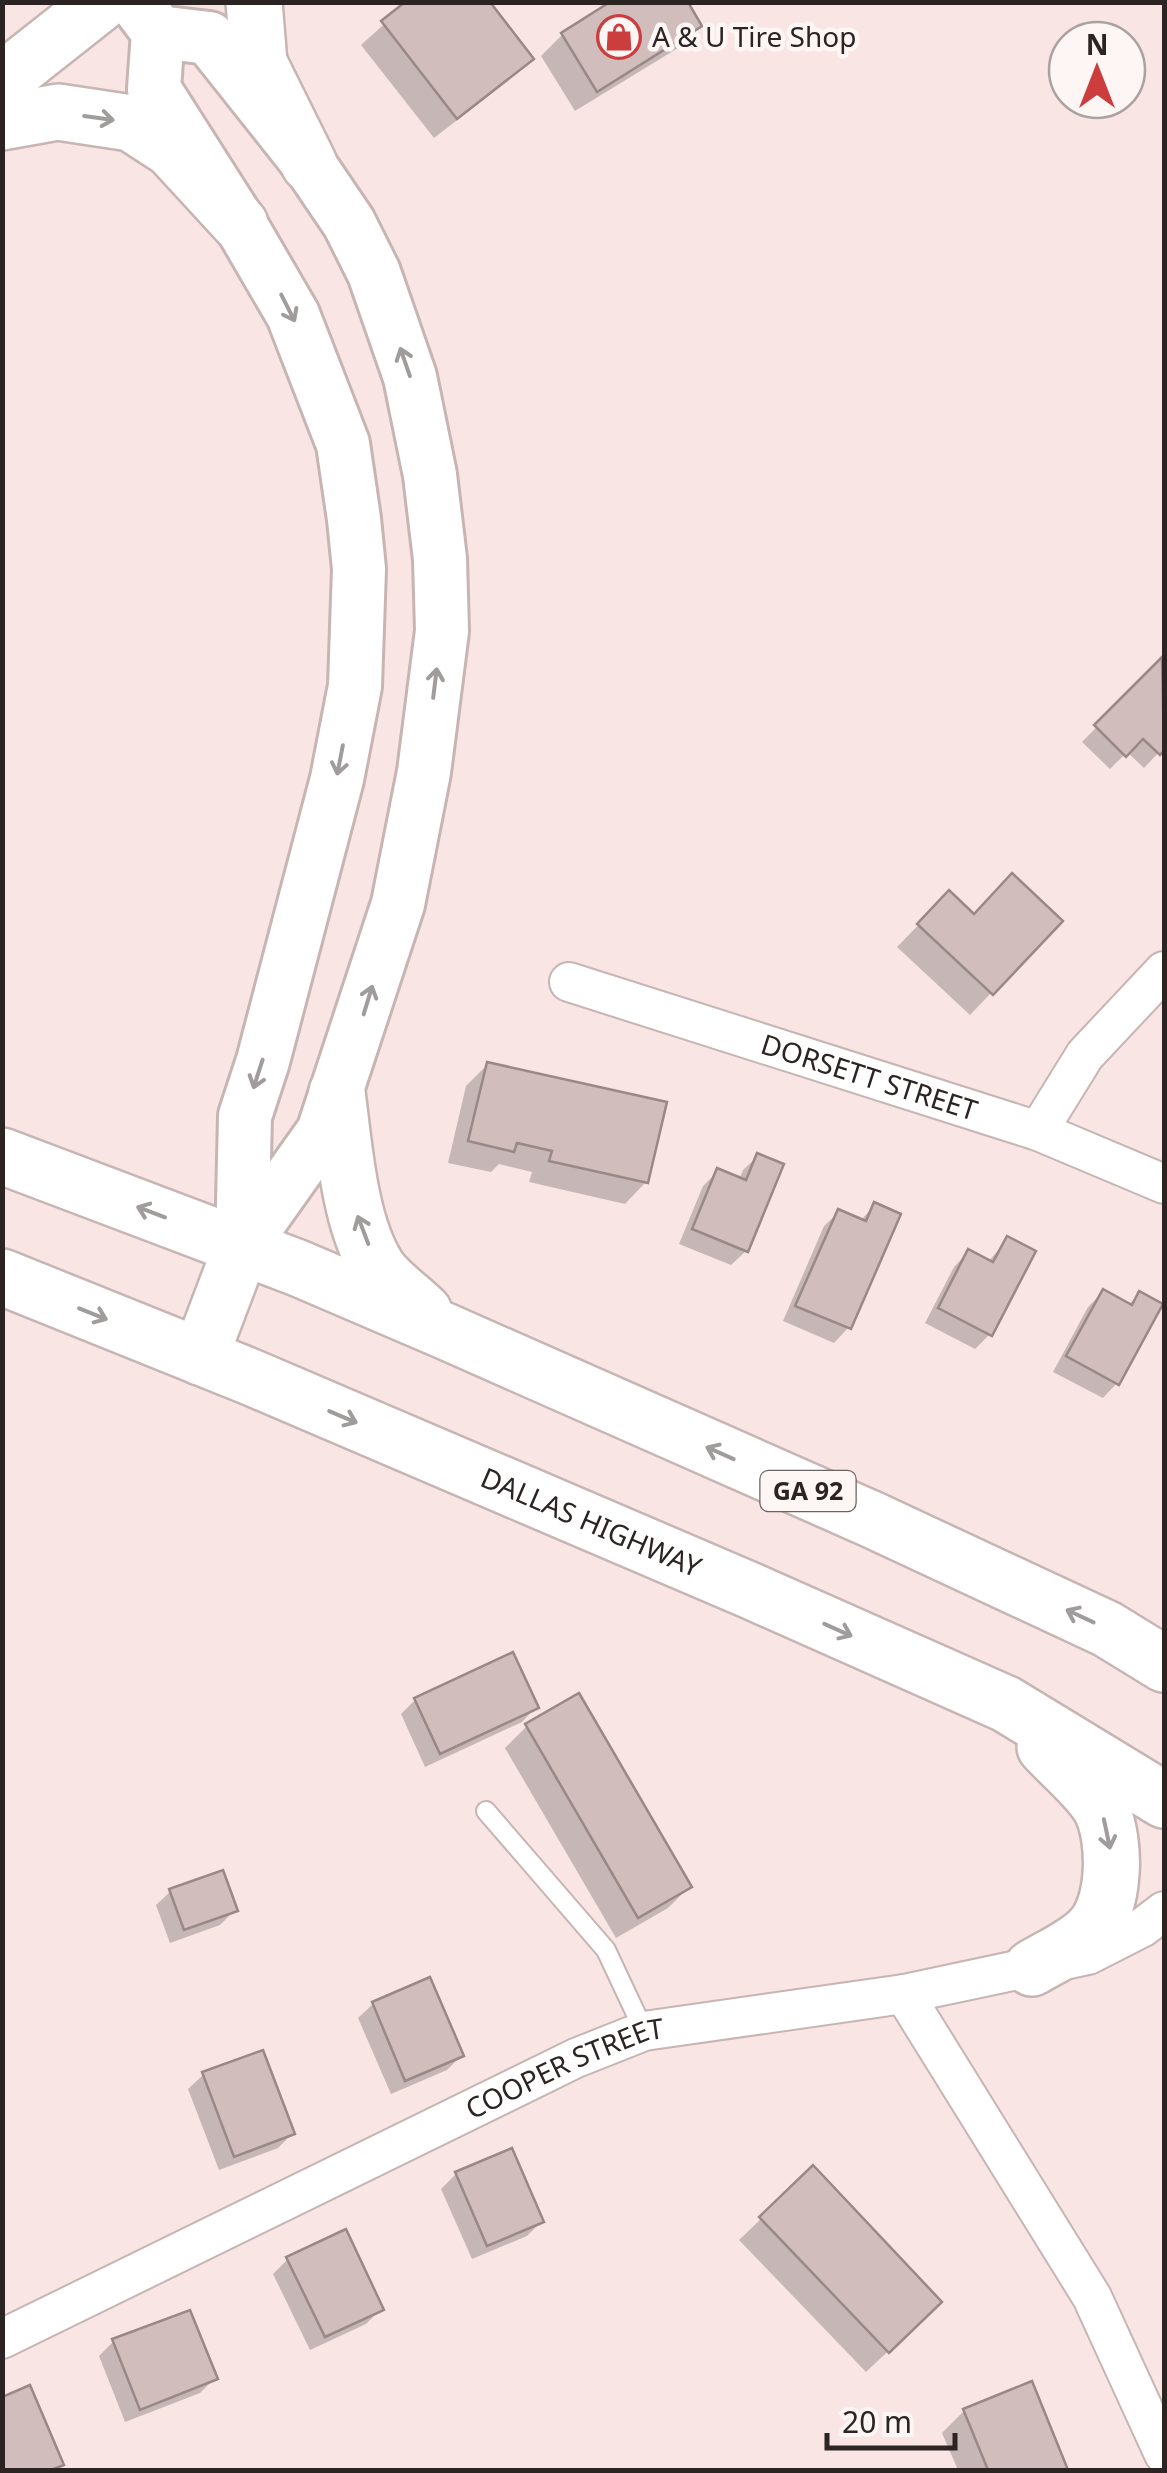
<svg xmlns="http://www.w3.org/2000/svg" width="1167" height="2473" font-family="'Noto Sans',sans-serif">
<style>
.shadow{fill:#0003}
.building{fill:#d0bdbc;stroke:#998887;stroke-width:2.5}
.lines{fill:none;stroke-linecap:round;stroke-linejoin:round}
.lane-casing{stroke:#c7b5b3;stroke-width:22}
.street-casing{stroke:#c7b5b3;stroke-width:42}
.secondary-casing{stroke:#c7b5b3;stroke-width:58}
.primary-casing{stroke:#c7b5b3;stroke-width:60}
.lane{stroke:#fff;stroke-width:18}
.street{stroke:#fff;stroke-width:38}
.secondary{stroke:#fff;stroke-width:52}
.primary{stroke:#fff;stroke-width:55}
.oneway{stroke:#a09c9c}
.labels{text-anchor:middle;stroke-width:9;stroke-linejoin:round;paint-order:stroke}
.shield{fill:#fdf6f5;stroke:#6a6362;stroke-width:2.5}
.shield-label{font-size:25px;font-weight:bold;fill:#2b2423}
.poi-label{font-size:28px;fill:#2b2423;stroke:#fdf6f5;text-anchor:start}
.street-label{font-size:28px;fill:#2b2423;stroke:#fdf6f5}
</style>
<rect width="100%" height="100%" fill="#f8e5e4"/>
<g class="shadow">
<path d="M 409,2 L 531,59 L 509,80 L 434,138 L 361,45 Z"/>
<path d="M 699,26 L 678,48 L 575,111 L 541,56 L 562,35 Z"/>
<path d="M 1162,661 L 1164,747 L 1144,768 L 1127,752 L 1110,769 L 1082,742 Z"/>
<path d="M 928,915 L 973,917 L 1060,921 L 970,1015 L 897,947 Z"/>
<path d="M 487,1065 L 646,1182 L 625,1204 L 529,1182 L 532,1172 L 499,1164 L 491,1172 L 448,1163 L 466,1086 Z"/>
<path d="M 758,1156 L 746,1251 L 731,1265 L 679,1244 L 703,1186 L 718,1171 L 739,1180 L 743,1170 Z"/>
<path d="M 875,1205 L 898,1215 L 848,1328 L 834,1343 L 783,1321 L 824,1226 L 839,1212 L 860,1221 Z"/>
<path d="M 1007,1240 L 990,1334 L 975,1349 L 925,1323 L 954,1267 L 968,1252 L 988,1262 Z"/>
<path d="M 1103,1292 L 1128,1305 L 1140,1294 L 1117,1383 L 1103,1398 L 1053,1372 L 1088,1307 Z"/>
<path d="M 415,1700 L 536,1707 L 522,1722 L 425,1767 L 401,1714 Z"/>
<path d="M 527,1726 L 689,1887 L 668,1908 L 616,1938 L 505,1748 Z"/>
<path d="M 171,1891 L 235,1910 L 220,1925 L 170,1943 L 156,1905 Z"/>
<path d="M 373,2004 L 461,2056 L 447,2070 L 391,2094 L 358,2018 Z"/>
<path d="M 262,2053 L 292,2134 L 278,2148 L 219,2170 L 188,2089 L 203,2075 Z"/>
<path d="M 813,2169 L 918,2323 L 866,2372 L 739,2240 Z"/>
<path d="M 456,2174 L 541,2222 L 527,2236 L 472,2259 L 441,2189 Z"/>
<path d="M 288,2259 L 381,2309 L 366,2324 L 310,2350 L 273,2274 Z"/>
<path d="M 113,2342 L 215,2378 L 200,2393 L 125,2422 L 99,2356 Z"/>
<path d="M 1031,2384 L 1065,2470 L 958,2470 L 942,2433 L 964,2411 Z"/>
</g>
<g class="building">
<path d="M 405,2 L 490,2 L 534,59 L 457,119 L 381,21 Z"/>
<path d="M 610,2 L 688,2 L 702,26 L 597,92 L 561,33 Z"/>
<path d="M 1162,657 L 1164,751 L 1160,755 L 1143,739 L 1126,757 L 1094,725 Z"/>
<path d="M 1012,873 L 1063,921 L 993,995 L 917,924 L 949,890 L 974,914 Z"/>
<path d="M 487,1062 L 667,1102 L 648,1183 L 549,1161 L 552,1151 L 517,1143 L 514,1152 L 468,1141 Z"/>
<path d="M 757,1153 L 784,1164 L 748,1252 L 692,1229 L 717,1168 L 746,1180 Z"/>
<path d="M 874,1202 L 901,1214 L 851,1329 L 795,1306 L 838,1209 L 866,1221 Z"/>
<path d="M 1007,1236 L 1036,1251 L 992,1336 L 938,1308 L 968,1249 L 993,1262 Z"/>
<path d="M 1103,1289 L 1132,1305 L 1139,1291 L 1163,1304 L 1119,1385 L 1066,1356 Z"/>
<path d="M 513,1652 L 539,1708 L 440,1754 L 414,1698 Z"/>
<path d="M 579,1693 L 692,1887 L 638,1918 L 525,1724 Z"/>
<path d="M 223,1870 L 238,1911 L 184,1930 L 169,1889 Z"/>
<path d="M 430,1977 L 464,2056 L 405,2081 L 372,2002 Z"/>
<path d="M 263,2050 L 295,2134 L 234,2157 L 202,2072 Z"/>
<path d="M 512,2148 L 544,2222 L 487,2246 L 455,2172 Z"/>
<path d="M 813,2165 L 942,2302 L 889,2353 L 759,2217 Z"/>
<path d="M 346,2229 L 384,2310 L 325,2337 L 286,2257 Z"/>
<path d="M 190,2310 L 218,2379 L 140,2410 L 112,2339 Z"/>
<path d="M 1032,2381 L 1068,2470 L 988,2470 L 963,2409 Z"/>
<path d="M 30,2385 L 64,2465 L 51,2470 L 2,2470 L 2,2397 Z"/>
</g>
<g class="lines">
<g class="lane-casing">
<path id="lane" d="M 486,1811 L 606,1950 L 644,2031"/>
</g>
<g class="street-casing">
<g id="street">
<path id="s1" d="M 569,982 L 1038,1131 L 1164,1184"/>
<path d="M 1038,1131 L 1085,1055 L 1164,971"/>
<path d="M 904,1994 L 1092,2297 L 1164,2454"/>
<path id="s2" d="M 2,2339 L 576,2058 L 644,2031 L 904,1994 L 1088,1955 L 1143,1927 L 1164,1911"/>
</g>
</g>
<g class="secondary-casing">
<g id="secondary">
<path d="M 137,4 L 158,32 L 154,89 L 240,224 L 293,315 L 343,444 L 354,519 L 359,569 L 355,686 L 337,779 L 263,1061 L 245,1116 L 242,1246"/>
<path d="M 158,32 L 209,38 L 309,164 L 349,223 L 374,273 L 410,377 L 430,475 L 440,559 L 442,631 L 424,772 L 398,904 L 323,1132 L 242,1246"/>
</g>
</g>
<g class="primary-casing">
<g id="primary">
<path d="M 254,2 L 259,63 L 309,164"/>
<path d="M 2,81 L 102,2"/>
<path d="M 2,122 L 58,112 L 131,123 L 171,149 L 240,224"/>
<path d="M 337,1092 C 344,1145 349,1223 378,1268 C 389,1284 410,1298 424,1312"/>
<path d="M 2,1156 L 298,1268 L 445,1331 L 873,1520 L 1107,1629 L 1164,1664"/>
<path id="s3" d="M 2,1277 L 253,1378 L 749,1590 L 1006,1704 L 1164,1800"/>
<path d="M 200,1357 L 242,1246"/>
<path d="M 1032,1968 C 1050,1957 1076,1946 1091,1930 C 1116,1905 1116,1841 1102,1811 C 1093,1791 1060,1764 1045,1747"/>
</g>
</g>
<use href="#lane" class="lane"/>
<use href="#street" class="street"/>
<use href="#secondary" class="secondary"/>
<use href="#primary" class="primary"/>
</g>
<defs><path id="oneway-shaft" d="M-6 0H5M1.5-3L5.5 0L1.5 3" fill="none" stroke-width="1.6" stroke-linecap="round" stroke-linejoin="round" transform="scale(2.5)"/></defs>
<g class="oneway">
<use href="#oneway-shaft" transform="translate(99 118) rotate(8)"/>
<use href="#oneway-shaft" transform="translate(288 308) rotate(63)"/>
<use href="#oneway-shaft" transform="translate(405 362) rotate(-109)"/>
<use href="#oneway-shaft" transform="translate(435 683) rotate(-83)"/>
<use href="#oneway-shaft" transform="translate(340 760) rotate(101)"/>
<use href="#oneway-shaft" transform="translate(368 1000) rotate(-73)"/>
<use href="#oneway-shaft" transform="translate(258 1074) rotate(108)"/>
<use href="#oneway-shaft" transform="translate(151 1212) rotate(-159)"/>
<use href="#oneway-shaft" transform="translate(363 1230) rotate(-111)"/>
<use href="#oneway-shaft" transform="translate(93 1314) rotate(22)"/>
<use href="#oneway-shaft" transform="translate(343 1417) rotate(23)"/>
<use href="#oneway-shaft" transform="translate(720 1453) rotate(-156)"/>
<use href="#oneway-shaft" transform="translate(1080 1616) rotate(-155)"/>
<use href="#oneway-shaft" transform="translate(838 1630) rotate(24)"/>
<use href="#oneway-shaft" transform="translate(1107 1834) rotate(78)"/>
</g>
<defs>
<g id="shop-ring" transform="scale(2.25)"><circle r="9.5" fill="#fdf6f5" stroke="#cc3d3e" stroke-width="1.5"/><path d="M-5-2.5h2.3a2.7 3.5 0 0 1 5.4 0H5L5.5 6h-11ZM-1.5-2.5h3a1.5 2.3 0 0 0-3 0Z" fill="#cc3d3e"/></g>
</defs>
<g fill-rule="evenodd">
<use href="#shop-ring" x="619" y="37"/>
</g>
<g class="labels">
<rect class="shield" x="760.5" y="1471" width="95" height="40" rx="8"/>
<g class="shield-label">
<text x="808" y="1500">GA 92</text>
</g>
<g class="poi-label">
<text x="652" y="47">A &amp; U Tire Shop</text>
</g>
<g class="street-label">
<text dy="10" stroke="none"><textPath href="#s1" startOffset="315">DORSETT STREET</textPath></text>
<text dy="10" stroke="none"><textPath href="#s3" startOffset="638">DALLAS HIGHWAY</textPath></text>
<text dy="10" stroke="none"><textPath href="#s2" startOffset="625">COOPER STREET</textPath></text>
</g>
</g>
<rect width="1167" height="2473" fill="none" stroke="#2b2423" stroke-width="10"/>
<g transform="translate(1097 70)"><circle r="48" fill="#fdf6f5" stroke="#a9a2a1" stroke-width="2.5"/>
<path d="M0-8L18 38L0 25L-18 38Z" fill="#cc3d3e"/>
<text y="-15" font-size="28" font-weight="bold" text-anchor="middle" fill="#2b2423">N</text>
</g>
<path d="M827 2433v15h128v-15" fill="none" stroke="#2b2423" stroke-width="5"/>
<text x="842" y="2433" font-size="30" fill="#2b2423" stroke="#fdf6f5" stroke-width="8" paint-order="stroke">20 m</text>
</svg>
